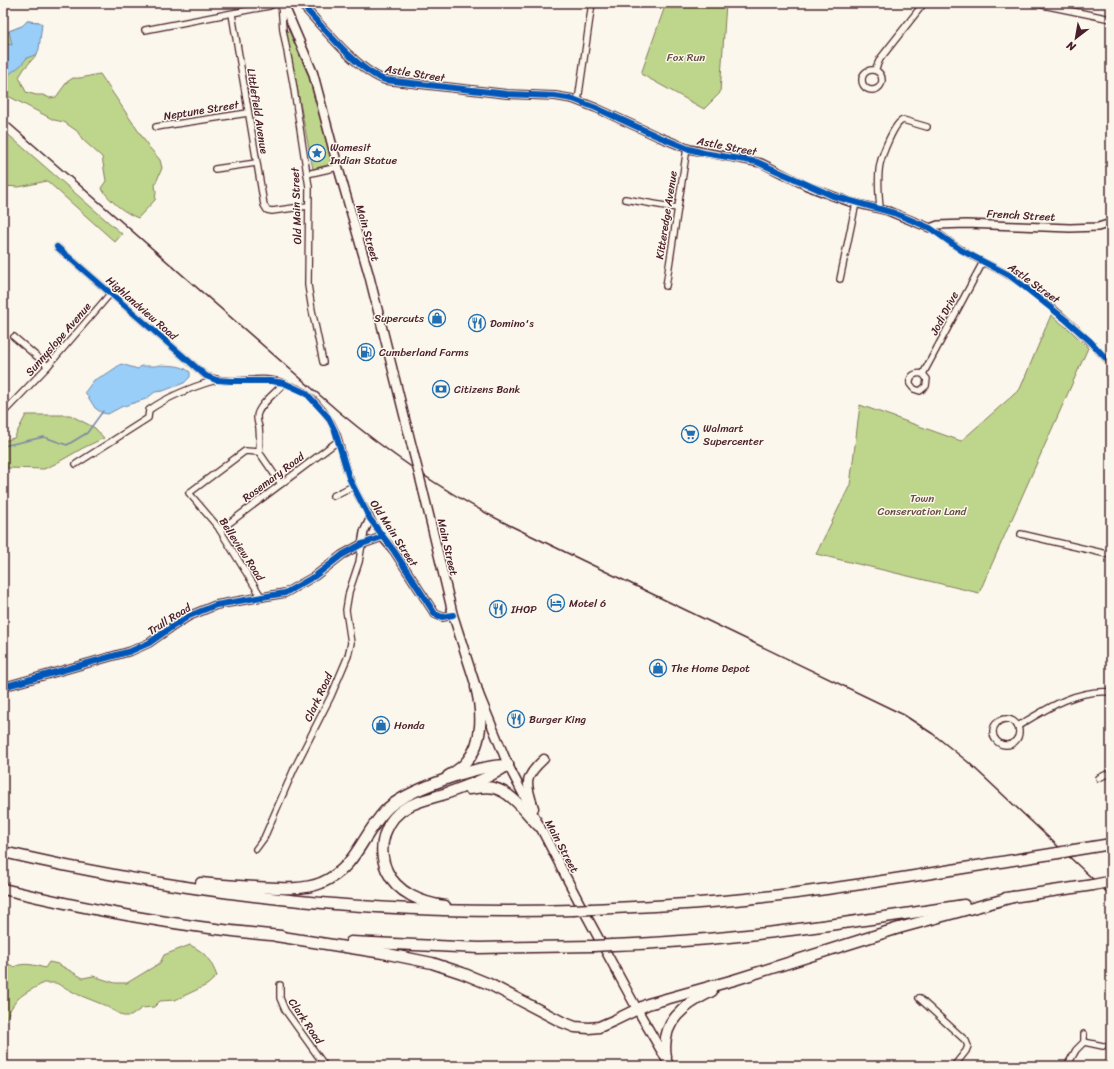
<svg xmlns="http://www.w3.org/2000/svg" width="1114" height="1069" font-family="Sriracha,sans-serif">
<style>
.green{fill:#bed58c;stroke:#847a5c}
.water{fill:#98cef7;stroke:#7988a5}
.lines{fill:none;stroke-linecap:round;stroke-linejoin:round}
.stream{stroke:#7988a5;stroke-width:1.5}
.minor-casing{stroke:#4a1f2b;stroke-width:8}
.tertiary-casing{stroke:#4a1f2b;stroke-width:10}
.secondary-casing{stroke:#4a1f2b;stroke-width:11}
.motorway-casing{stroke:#4a1f2b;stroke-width:13}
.minor{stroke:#fbf7ec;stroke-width:5.5}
.tertiary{stroke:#fbf7ec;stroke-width:7}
.secondary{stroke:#fbf7ec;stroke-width:8}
.motorway{stroke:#fbf7ec;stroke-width:10}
.rail{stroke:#4a1f2b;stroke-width:1.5}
.secondary-bridge-casing{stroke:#4a1f2b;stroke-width:11;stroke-linecap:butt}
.motorway-bridge-casing{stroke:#4a1f2b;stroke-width:13;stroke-linecap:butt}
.secondary-bridge{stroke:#fbf7ec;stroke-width:8}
.motorway-bridge{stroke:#fbf7ec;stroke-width:10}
.cycleway-casing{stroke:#fbf7ec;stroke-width:8}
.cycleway{stroke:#0057b8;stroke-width:6}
.labels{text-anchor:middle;stroke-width:3;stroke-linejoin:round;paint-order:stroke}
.park-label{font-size:11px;fill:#674c43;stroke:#fbf7ec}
.street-label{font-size:11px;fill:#4a1f2b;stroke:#fbf7ec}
.poi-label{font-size:11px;fill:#4a1f2b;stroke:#fbf7ec;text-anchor:start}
</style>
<rect width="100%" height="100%" fill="#fbf7ec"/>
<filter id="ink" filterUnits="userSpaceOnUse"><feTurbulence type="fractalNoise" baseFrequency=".025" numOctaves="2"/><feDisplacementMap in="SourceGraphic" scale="8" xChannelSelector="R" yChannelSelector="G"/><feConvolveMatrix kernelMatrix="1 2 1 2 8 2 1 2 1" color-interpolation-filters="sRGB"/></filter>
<g filter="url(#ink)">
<g class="green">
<path d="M 652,3 L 726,3 L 720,93 L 704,109 L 641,74 L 664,9 Z"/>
<path d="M 27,21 L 39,22 L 37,54 L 24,69 L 19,77 L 26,92 L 36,95 L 43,95 L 50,98 L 56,97 L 67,82 L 73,78 C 83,79 90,75 100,74 L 149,147 L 160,160 L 162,168 L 155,185 L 156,192 L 155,200 L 138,218 C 123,212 110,201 101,188 L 106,181 L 102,157 L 83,140 L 77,131 L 64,122 L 54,120 L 10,97 L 3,97 L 3,40 L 9,31 L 22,26 Z"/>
<path d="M 289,31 L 308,74 L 318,109 L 331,159 L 331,164 L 313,169 L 286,32 Z"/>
<path d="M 3,130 L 122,234 L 115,242 L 47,181 L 19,187 L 3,186 Z"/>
<path d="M 1051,315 L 1071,331 L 1088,348 L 979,593 L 816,554 L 850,485 L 860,405 L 961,441 L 1020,389 Z"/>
<path d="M 26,415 L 70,415 L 95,428 L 104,438 L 83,448 L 55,464 L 44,469 L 7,468 L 3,471 L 3,441 L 14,438 Z"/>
<path d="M 190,945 C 206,953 210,959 217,976 L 207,985 L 175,1000 L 160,1001 L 154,1007 L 142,1008 L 131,1016 L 123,1016 L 104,1005 L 79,995 L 56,983 L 43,983 C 36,988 31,989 24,994 C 14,1000 6,1016 3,1028 L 3,961 L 14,967 C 23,962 35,965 45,968 L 49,962 L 58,964 L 83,978 L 93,976 L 115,983 L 127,983 L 160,963 L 164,955 Z"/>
</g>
<g class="water">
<path d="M 27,21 L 39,22 L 42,24 L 39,49 L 37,54 L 27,58 L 20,66 L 3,79 L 3,40 L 8,44 L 12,45 L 9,31 L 22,26 Z"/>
<path d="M 121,364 L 138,369 L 141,366 L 156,366 L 158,365 C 170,366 181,364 190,372 L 190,377 L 184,383 L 163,391 L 155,392 L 146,399 L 121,407 L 108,414 L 102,413 L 95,408 L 85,392 L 94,380 L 108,373 Z"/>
</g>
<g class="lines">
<path class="stream" d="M 3,446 L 44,437 L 67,445 L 87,433 L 103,411"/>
<g class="minor-casing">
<g id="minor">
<path d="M 281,3 L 283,30 L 293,83 L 309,187 L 308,285 L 312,310 L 323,362"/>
<path d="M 1033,3 L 1111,19"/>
<path d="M 232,14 L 264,205 L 267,210 L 272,211 L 308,206"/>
<path d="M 145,30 L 269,6 L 276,3"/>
<path d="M 875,70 L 880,59 L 924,3"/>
<circle cx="872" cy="80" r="10"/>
<path d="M 578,101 L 592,3"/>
<path d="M 156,127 L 248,113"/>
<path d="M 215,169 L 256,163"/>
<path d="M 307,174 L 338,167"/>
<path d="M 625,199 L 677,208"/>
<path d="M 880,209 C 879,194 877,178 880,164 C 882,155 894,123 903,120 L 927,127"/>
<path d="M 930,228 C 941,234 951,244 962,250 C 977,260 995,267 1010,276 C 1047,301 1081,331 1111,364"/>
<path d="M 57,247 L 206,376 C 232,387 261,374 284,383 C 290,386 301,389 306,393 C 318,403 330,418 336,432 C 342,447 343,464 350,479 C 358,499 371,518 382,537"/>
<path d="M 840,279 L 856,203"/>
<path d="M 666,286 L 687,148"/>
<path d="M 14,337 L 48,366"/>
<path d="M 923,374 L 927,379 L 926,386 L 920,391 L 914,389 L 910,384 C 909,376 915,372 923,374 L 983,262"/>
<path d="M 3,413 L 48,366 L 110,294"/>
<path d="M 259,452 L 245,451 L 189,493 L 218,527 L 262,598"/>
<path d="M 259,452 C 260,443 260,435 259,427 C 258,424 257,420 257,417 C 257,406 277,392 284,383"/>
<path d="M 259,452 L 281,484"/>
<path d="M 76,464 L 148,418 L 149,410 C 169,396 192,387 216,380"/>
<path d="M 333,496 L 353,486"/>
<path d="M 220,530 L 338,441"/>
<path d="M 1021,534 L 1111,555"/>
<circle cx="1006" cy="732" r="13"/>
<path d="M 1018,726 C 1046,709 1076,689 1111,692"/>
<path d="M 1099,778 L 1111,772"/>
<path d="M 256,849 L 264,838 L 294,769 L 331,696 L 348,656 L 351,643 L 346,610 L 349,592 L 359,562 L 362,544"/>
<path d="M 280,985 L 280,998 L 285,1010 L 325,1066"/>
<path d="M 919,998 L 966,1041 L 968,1046 L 966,1051 L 954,1066"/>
<path d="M 1084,1034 L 1084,1042"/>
<path d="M 1084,1042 L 1103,1046"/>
<path d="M 1067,1066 L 1076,1050 L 1084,1042"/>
</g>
</g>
<g class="tertiary-casing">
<g id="tertiary">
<path d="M 297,3 L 303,6 C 324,28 357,70 385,80 L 507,94 L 555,96 L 573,99 L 596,108 L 657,136 L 689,149 L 761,163 L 807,186 L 833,196 L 850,202 L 888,211 L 930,228 L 938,225 L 966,224 L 1070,228 L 1098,227 L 1111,223"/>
<path d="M 362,544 L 364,532 L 370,519"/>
<path d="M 3,687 L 131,651 L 149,643 L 169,629 L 189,616 L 216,605 L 285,593 L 315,576 L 342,555 L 362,544 L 382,537 L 394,551 L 435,614 L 442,617 L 453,615"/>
</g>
</g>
<g class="secondary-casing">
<g id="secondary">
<path d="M 283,3 L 313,73 L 338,167 L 369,275 L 413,451"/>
<path d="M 423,490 L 453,615 L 476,687 L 508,765 L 579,902 L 637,1009 L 670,1066"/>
<path d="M 534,808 C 526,783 523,778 544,759"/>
</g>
</g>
<g class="motorway-casing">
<g id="motorway">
<path d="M 448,776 C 455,772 462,768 467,761 C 484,742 482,710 476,687"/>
<path d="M 469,789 C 477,788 486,786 494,788 C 513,793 526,813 539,826"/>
<path d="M 1074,850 L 1111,844"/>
<path d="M 3,852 C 192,896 379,916 573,910"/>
<path d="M 201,883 C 219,885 237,886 255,887 C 277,888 301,891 321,883 C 357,867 361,837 385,811 C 403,791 481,764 508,765"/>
<path d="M 3,889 C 94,911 188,928 281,936"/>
<path d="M 1006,898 L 1093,885"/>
<path d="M 445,906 C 422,903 397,893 387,871 C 376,847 385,818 409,806 C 423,799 438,797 453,791 C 472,784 491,777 508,765"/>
<path d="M 592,909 C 643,907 695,904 746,899 C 851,888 954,869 1058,853"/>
<path d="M 276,936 L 383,953 L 432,963 L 462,973 L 489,984 L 562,1022 L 575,1027 L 589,1028 L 599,1027 L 613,1021 L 648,1004 L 734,980 L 899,928 L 1013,897"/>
<path d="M 351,942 L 479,948 L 593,946"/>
<path d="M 612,945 C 730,941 848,923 964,905"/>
<path d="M 666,1057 C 660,1022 684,1005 712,991"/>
</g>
</g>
<use href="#minor" class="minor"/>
<use href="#tertiary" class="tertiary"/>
<use href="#secondary" class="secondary"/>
<use href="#motorway" class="motorway"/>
<path class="rail" d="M 3,118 L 338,411 C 392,456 447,494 509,525 L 904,715 L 933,734 L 968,762 L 1111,896"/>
<g class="secondary-bridge-casing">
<path id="secondary-bridge" d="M 413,451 L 423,490"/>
</g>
<g class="motorway-bridge-casing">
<g id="motorway-bridge">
<path d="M 1058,853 L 1074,850"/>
<path d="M 1093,885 L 1108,882"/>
<path d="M 573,910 L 592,909"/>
<path d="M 593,946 L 612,945"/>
</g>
</g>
<use href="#secondary-bridge" class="secondary-bridge"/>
<use href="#motorway-bridge" class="motorway-bridge"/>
<g class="cycleway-casing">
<g id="cycleway">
<path d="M 297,3 L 303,6 C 324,28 357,70 385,80 L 507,94 L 555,96 L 573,99 L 596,108 L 657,136 L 689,149 L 704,153 L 757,162 L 833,196 L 894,213 L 930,228 L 961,250 L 1009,275 L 1026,288 L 1066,320 L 1090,341 L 1111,364"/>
<path d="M 57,247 L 206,376 L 216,380 L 231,381 L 271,381 L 284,383 L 306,393 L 328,417 L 335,431 L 349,478 L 370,519 L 394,551 L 435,614 L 442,617 L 453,615"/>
<path d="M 3,687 L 131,651 L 149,643 L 169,629 L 189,616 L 216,605 L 285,593 L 315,576 L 342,555 L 362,544 L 382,537"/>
</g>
</g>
<use href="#cycleway" class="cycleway"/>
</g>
</g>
<defs>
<g id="sight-ring" transform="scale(0.9)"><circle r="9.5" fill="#fbf7ec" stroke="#1f6fb2" stroke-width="1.5"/><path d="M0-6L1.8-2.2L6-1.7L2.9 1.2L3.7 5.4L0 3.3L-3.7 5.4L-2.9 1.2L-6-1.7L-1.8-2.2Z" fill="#1f6fb2"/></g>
<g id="shop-ring" transform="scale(0.9)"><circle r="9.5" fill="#fbf7ec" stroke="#1f6fb2" stroke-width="1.5"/><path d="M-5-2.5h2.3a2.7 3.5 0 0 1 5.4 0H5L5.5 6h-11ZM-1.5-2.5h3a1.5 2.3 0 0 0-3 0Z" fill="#1f6fb2"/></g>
<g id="restaurant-ring" transform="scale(0.9)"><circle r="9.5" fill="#fbf7ec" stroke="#1f6fb2" stroke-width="1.5"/><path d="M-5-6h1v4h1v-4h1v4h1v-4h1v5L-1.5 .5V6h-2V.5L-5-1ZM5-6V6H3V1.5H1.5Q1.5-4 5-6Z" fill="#1f6fb2"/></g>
<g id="fuel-ring" transform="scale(0.9)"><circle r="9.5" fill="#fbf7ec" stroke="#1f6fb2" stroke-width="1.5"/><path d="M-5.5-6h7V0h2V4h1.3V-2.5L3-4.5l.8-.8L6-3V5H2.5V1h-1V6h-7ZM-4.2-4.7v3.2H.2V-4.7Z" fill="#1f6fb2"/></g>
<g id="bank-ring" transform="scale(0.9)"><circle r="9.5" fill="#fbf7ec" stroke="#1f6fb2" stroke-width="1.5"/><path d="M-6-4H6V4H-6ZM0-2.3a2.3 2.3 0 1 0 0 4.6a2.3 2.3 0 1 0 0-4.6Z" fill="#1f6fb2"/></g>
<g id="supermarket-ring" transform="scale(0.9)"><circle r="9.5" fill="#fbf7ec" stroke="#1f6fb2" stroke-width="1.5"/><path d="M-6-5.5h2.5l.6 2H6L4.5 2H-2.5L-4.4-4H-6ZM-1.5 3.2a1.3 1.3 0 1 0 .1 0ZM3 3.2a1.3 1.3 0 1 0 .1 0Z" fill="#1f6fb2"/></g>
<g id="hotel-ring" transform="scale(0.9)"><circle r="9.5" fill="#fbf7ec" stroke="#1f6fb2" stroke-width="1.5"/><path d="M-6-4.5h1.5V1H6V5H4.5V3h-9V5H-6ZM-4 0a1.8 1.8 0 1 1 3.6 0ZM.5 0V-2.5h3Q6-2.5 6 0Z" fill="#1f6fb2"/></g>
</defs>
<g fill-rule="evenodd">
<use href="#sight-ring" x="317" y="153"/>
<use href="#shop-ring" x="437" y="318"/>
<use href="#restaurant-ring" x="477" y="323"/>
<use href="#fuel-ring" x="366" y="352"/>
<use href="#bank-ring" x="441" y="389"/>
<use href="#supermarket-ring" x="690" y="434"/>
<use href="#hotel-ring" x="556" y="603"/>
<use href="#restaurant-ring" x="498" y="609"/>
<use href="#shop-ring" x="658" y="668"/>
<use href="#restaurant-ring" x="516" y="719"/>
<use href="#shop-ring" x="381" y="725"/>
</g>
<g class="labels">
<g class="park-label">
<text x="686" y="61">Fox Run</text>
<text x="922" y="502">Town<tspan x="922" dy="13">Conservation Land</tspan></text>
</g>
<g class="street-label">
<text transform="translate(415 73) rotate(9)" y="4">Astle Street</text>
<text transform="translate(201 110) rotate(-9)" y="4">Neptune Street</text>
<text transform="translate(258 111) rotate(81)" y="4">Littlefield Avenue</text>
<text transform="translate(727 146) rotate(11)" y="4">Astle Street</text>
<text transform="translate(296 206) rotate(-92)" y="4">Old Main Street</text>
<text transform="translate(666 215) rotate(-81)" y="4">Kitteredge Avenue</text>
<text transform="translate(1021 215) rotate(3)" y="4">French Street</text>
<text transform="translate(368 233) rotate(74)" y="4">Main Street</text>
<text transform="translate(1034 283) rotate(36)" y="4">Astle Street</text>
<text transform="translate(142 308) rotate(41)" y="4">Highlandview Road</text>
<text transform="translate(944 313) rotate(-62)" y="4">Jodi Drive</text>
<text transform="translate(58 339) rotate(-49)" y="4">Sunnyslope Avenue</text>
<text transform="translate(273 477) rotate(-37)" y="4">Rosemary Road</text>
<text transform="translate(394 533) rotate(57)" y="4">Old Main Street</text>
<text transform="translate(448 547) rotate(77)" y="4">Main Street</text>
<text transform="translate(242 549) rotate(57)" y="4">Belleview Road</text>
<text transform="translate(169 619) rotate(-32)" y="4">Trull Road</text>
<text transform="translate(318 697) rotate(-65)" y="4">Clark Road</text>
<text transform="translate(562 846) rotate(62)" y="4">Main Street</text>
<text transform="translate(306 1021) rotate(56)" y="4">Clark Road</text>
</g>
<g class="poi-label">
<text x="330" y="151">Wamesit<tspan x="330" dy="13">Indian Statue</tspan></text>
<text x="424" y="322" text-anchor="end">Supercuts</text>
<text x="490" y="327">Domino's</text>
<text x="379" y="356">Cumberland Farms</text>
<text x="454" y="393">Citizens Bank</text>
<text x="703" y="432">Walmart<tspan x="703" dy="13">Supercenter</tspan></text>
<text x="569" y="607">Motel 6</text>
<text x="511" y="613">IHOP</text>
<text x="671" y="672">The Home Depot</text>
<text x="529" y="723">Burger King</text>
<text x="394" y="729">Honda</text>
</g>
</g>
<rect width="1114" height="1069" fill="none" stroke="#fbf7ec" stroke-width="16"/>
<rect x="8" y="8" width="1098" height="1053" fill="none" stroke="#4a1f2b" stroke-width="1.5" filter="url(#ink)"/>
<g transform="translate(1076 38) rotate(211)" stroke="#fbf7ec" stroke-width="3" paint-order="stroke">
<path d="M0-3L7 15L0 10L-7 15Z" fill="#4a1f2b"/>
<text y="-6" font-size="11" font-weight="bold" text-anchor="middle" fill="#4a1f2b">N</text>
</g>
</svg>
